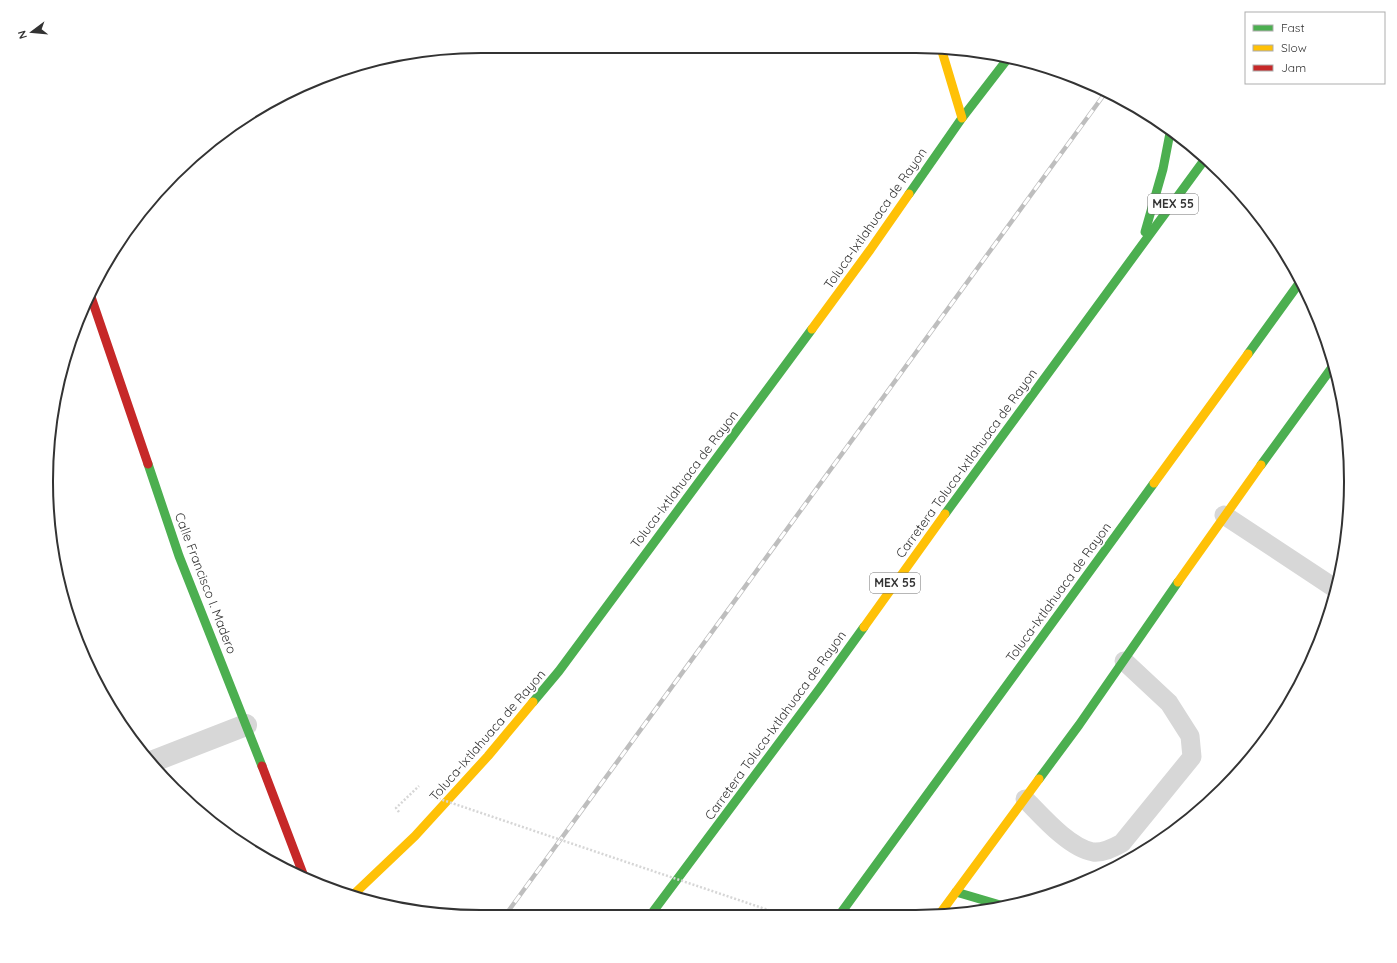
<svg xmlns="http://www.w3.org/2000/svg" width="1397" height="963" font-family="Quicksand,sans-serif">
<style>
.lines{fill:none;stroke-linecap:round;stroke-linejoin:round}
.path{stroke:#d6d6d6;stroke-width:2.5;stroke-dasharray:2 2;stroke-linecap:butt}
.lane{stroke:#d7d7d7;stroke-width:19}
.street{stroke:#d7d7d7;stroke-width:22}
.fast{stroke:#4caf50;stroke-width:9}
.slow{stroke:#ffc107;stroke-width:9}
.jam{stroke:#c62828;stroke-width:9}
.rail-casing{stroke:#bebebe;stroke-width:4.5}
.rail{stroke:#fff;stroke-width:3;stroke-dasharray:9;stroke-linecap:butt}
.path-bridge{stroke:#d6d6d6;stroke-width:2.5;stroke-dasharray:2 2;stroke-linecap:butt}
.labels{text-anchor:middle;stroke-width:4;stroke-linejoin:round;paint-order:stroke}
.shield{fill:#fff;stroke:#707070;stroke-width:1}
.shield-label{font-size:12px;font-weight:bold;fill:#333}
.street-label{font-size:13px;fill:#333;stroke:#fff}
.rim{fill:none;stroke:#333;stroke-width:2}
</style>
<rect width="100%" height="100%" fill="#fff"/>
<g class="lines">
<path class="path" d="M 399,812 L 396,808 L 419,786"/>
<g class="lane">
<path d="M 1224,515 L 1336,589"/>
<path d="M 1025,799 C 1041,815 1069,848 1093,852 C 1103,853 1113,848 1122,843 L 1192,757 L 1190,736 L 1169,703 L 1124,661"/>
</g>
<path class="street" d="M 151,762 L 246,725"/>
<g class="fast">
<path d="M 909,194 L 962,118 L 1009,57"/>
<path d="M 1145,232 L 1163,169 L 1170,133"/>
<path d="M 1248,354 L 1300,282"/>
<path d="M 148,464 L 179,556 L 262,766"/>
<path d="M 1261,465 L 1333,366"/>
<path d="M 945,514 L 1205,159"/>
<path d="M 533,702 L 559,671 L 812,329"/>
<path d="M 1039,779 L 1079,725 L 1178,582"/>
<path d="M 956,892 L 1007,907"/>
<path d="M 649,917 L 820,688 L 864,627"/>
<path d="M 838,917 L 1154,483"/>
</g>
<g class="slow">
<path d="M 941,48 L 962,118"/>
<path d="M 812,329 L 870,250 L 909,194"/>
<path d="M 1154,483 L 1248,354"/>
<path d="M 1178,582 L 1261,465"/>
<path d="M 864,627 L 945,514"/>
<path d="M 353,895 L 415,836 L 488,756 L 533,702"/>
<path d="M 939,915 L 1039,779"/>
</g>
<g class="jam">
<path d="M 90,294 L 148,464"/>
<path d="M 262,766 L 305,879"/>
</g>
<g class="rail-casing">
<path id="rail" d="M 504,917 L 1106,92"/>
</g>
<use href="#rail" class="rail"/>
<path class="path-bridge" d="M 431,796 L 789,917"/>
</g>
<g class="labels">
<g class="shield">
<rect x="1148" y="194" width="50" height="20" rx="3"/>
<rect x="870" y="573" width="50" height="20" rx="3"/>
</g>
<g class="shield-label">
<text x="1173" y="208">MEX 55</text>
<text x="895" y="587">MEX 55</text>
</g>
<g class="street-label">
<text transform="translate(875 218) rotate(-55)" y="5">Toluca-Ixtlahuaca de Rayon</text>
<text transform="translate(966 463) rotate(-54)" y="5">Carretera Toluca-Ixtlahuaca de Rayon</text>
<text transform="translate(684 479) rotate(-53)" y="5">Toluca-Ixtlahuaca de Rayon</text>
<text transform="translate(206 583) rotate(69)" y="5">Calle Francisco I. Madero</text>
<text transform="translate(1058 592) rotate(-54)" y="5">Toluca-Ixtlahuaca de Rayon</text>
<text transform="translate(775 725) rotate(-54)" y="5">Carretera Toluca-Ixtlahuaca de Rayon</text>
<text transform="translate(487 735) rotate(-49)" y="5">Toluca-Ixtlahuaca de Rayon</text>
</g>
</g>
<path d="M0 0H1397V963H0ZM481 53H916A428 428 0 0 1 1344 481V482A428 428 0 0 1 916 910H481A428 428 0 0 1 53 482V481A428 428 0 0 1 481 53Z" fill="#fff" fill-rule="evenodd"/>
<path class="rim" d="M481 53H916A428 428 0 0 1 1344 481V482A428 428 0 0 1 916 910H481A428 428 0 0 1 53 482V481A428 428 0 0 1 481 53Z"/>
<rect x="1245" y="12" width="140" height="72" fill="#ffffff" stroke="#adadad"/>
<rect x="1253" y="25" width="20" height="6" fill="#4caf50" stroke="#adadad"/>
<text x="1281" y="32" font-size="12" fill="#333333">Fast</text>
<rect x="1253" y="45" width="20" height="6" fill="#ffc107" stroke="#adadad"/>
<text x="1281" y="52" font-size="12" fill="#333333">Slow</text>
<rect x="1253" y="65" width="20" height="6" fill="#c62828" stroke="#adadad"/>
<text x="1281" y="72" font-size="12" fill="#333333">Jam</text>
<g transform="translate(32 32) rotate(254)" stroke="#ffffff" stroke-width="3" paint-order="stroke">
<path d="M0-3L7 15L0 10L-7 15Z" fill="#333333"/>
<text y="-6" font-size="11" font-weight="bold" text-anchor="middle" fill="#333333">N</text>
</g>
</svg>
